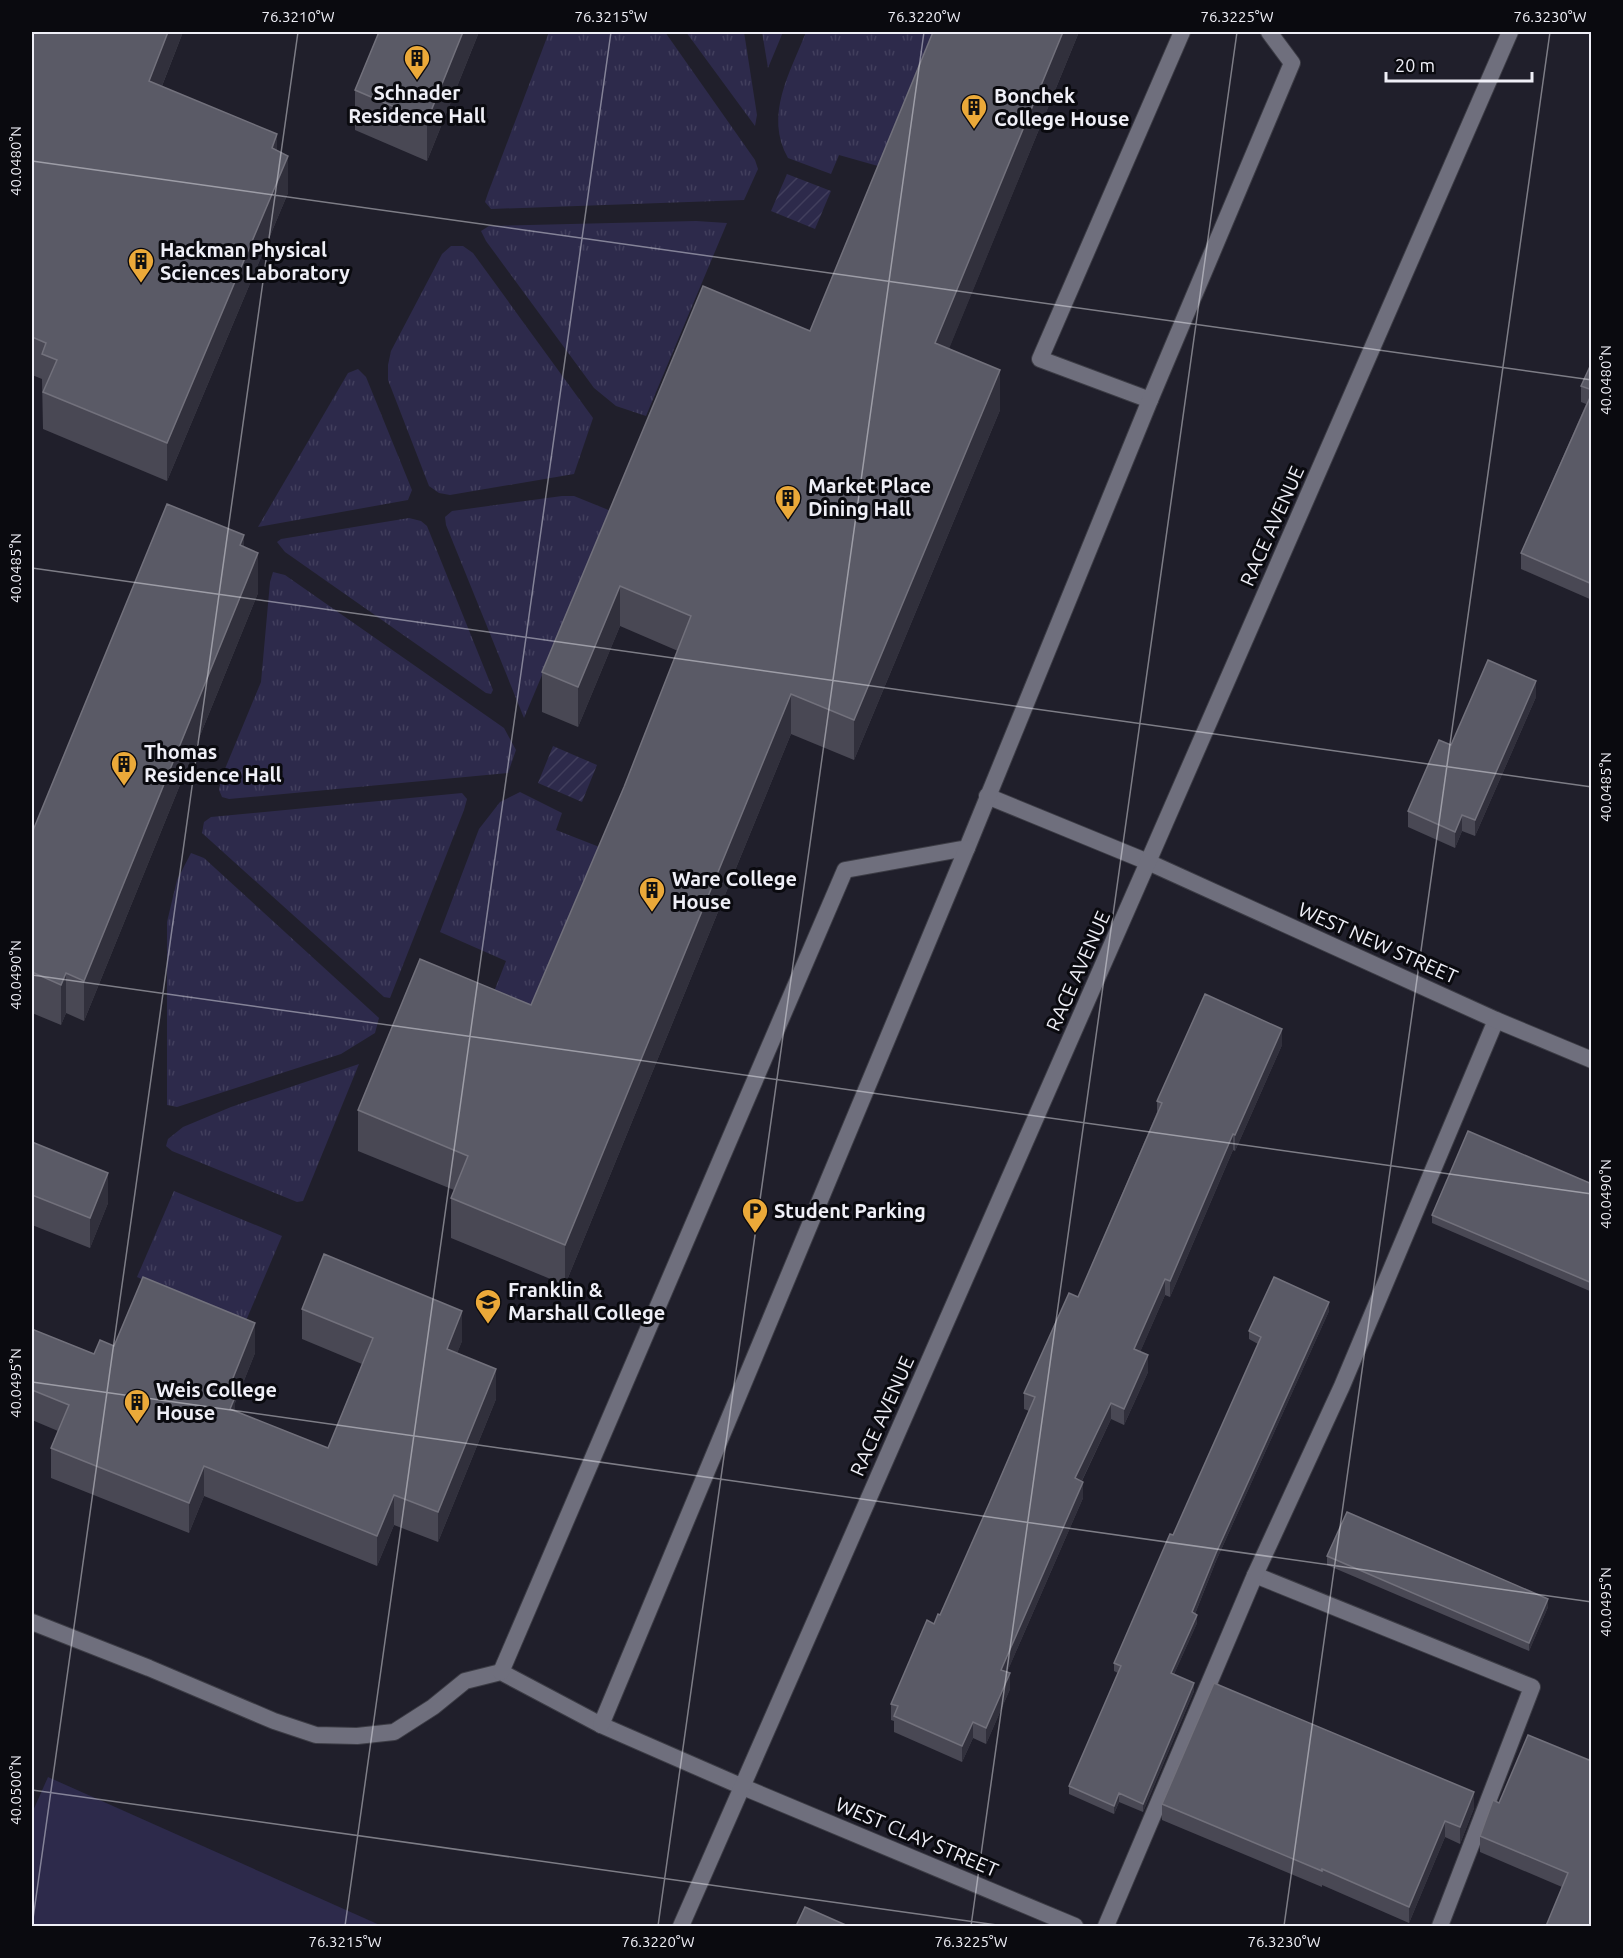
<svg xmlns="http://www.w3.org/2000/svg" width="1623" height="1958" font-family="Ubuntu,sans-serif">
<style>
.grass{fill:url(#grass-tufts)}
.garden{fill:url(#garden-furrows)}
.pitch{fill:#2d2a4b}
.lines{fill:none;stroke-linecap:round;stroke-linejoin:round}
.service-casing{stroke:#3c3c45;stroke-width:18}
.minor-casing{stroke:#3c3c45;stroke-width:18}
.secondary-casing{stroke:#3c3c45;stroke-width:18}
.service{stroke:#6f6f7d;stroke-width:16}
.minor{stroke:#6f6f7d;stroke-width:16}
.secondary{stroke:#6f6f7d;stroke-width:16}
.wall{fill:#494854}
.shaded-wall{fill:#31303c}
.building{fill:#5a5a66;stroke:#72717c;stroke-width:1.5}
.ticks{fill:none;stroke:#efeff7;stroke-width:1.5;stroke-opacity:0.45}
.labels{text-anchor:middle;stroke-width:6;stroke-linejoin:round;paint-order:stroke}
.poi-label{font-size:20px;font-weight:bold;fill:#efeff7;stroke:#0a0a0f;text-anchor:start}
.street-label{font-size:20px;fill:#efeff7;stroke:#0a0a0f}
.neatline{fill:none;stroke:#efeff7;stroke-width:2}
.ticks-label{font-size:15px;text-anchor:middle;fill:#efeff7}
</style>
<defs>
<pattern id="grass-tufts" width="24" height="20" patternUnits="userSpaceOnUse" patternTransform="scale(1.5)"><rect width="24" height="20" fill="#2d2a4b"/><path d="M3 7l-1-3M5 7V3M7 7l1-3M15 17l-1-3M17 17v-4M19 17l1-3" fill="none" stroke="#423f5d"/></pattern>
<pattern id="garden-furrows" width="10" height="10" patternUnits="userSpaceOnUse" patternTransform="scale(1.5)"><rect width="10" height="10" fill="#2d2a4b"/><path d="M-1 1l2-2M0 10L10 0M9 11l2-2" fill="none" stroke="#423f5d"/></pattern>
</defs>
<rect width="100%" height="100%" fill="#201f2b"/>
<g class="grass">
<path d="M 549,32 L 665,32 L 755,160 L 758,169 L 744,200 L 491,209 L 485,202 L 488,193 Z"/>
<path d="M 686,32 L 744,32 L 757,115 L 755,126 Z"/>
<path d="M 762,32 L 783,32 L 768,68 Z"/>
<path d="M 806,32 L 941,32 L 885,168 L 839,155 L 831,174 L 788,158 C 764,115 790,73 806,32 Z"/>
<path d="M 696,221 L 727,223 L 646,416 L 616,406 L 594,388 L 486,241 L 481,231 L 489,226 Z"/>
<path d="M 451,246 L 463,246 L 473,253 L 593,418 L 574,474 L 450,495 L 439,493 L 429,486 L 388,380 L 388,365 L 391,351 L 442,254 Z"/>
<path d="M 358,369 L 366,377 L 412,490 L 408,500 L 258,527 L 348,373 Z"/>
<path d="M 562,496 L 574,496 L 611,511 L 524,718 L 446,525 L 445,517 L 452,511 Z"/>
<path d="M 409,518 L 421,521 L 427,526 L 493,690 L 491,694 L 486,693 L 285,552 L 277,542 L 281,539 Z"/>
<path d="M 273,572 L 285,575 L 504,728 L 516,750 L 508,773 L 229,799 L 222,797 L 219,790 L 222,776 L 261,682 L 270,582 Z"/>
<path d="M 520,792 L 562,813 L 556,830 L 602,848 L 530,1032 L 486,1012 L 506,961 L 440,932 L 479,829 L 500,802 Z"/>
<path d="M 462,793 L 467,799 L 464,810 L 390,998 L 384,997 L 202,833 L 204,822 L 211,817 Z"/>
<path d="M 191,853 L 204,858 L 379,1018 L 375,1033 L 341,1054 L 177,1107 L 167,1105 L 167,922 L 177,880 Z"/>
<path d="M 359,1064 L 303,1201 L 297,1202 L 172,1151 L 166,1146 L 168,1139 L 183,1127 L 231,1107 Z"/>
<path d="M 174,1191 L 282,1236 L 245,1323 L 137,1277 Z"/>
</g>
<g class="garden">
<path d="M 787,174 L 831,191 L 815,229 L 771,211 Z"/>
<path d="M 553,746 L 597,765 L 582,802 L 538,783 Z"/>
</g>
<path class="pitch" d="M 48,1777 L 382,1926 L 32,1926 L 32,1813 Z"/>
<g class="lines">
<g class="service-casing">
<g id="service">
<path d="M 1150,400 L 1040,359 L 1182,32"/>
<path d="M 987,796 L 1148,862"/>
<path d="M 1255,1575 L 1532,1687 L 1440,1926"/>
<path d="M 32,1622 L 149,1668 L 274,1721 L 316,1735 L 357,1736 L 394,1732 L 433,1707 L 465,1681 L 501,1672 L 601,1725 L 743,1787"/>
<path d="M 501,1672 L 845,870 L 967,848 L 1150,400 L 1292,63 L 1269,32"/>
<path d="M 601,1725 L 967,848"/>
<path d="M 1106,1926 L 1255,1575 L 1342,1386 L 1496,1020"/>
</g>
</g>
<g class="minor-casing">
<g id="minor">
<path d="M 1148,862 L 1496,1020 L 1592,1060"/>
<path d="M 743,1787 L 1075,1926"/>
</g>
</g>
<g class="secondary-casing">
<path id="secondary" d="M 681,1926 L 1148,862 L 1510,32"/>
</g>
<use href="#service" class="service"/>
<use href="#minor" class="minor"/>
<use href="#secondary" class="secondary"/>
</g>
<g class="wall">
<path d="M 32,32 L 183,32 L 162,86 L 277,151 L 288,193 L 167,481 L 43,429 L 42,379 L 32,375 Z"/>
<path d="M 379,32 L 479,32 L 427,161 L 355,130 L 355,90 Z"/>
<path d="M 1079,32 L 949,348 L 1000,410 L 854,760 L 791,734 L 565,1285 L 451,1238 L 451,1198 L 454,1190 L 358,1151 L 358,1110 L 531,1005 L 624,787 L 678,651 L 620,626 L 578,727 L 542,712 L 542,672 Z"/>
<path d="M 1592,362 L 1592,600 L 1521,569 L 1521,553 L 1586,404 L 1581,402 L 1581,386 Z"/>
<path d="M 244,547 L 258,593 L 84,1021 L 66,1013 L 61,1025 L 32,1013 L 32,833 Z"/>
<path d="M 1536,697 L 1475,836 L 1462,831 L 1455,848 L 1408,827 L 1408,811 L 1451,745 Z"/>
<path d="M 1282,1045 L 1235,1151 L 1233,1150 L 1170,1297 L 1165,1295 L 1140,1352 L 1148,1372 L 1124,1425 L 1111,1419 L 1082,1481 L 1083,1498 L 1007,1672 L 1010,1689 L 986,1744 L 973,1738 L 962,1762 L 894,1732 L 894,1721 L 891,1720 L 891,1704 L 940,1615 L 989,1504 L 1029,1411 L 1024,1409 L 1024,1393 L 1078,1297 L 1157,1112 L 1157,1101 Z"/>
<path d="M 32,1142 L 108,1203 L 90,1248 L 32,1225 Z"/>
<path d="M 1592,1184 L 1592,1292 L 1432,1223 L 1432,1215 Z"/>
<path d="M 302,1309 L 462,1341 L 457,1353 L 496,1399 L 438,1542 L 394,1525 L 377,1566 L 204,1496 L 189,1533 L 51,1478 L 51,1448 L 58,1431 L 32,1420 L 32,1329 L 94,1354 L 114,1346 L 255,1353 L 235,1403 L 235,1411 L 328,1448 L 362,1364 L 302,1339 Z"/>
<path d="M 1329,1311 L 1216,1561 L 1195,1614 L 1197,1623 L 1174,1674 L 1194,1691 L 1143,1812 L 1119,1802 L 1114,1814 L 1069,1794 L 1069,1786 L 1118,1673 L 1114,1671 L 1114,1663 L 1173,1535 L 1258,1344 L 1249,1339 L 1249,1331 Z"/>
<path d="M 1327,1556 L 1548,1607 L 1529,1651 L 1327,1565 Z"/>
<path d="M 1589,1760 L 1592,1926 L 1562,1887 L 1480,1852 L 1480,1836 L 1499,1803 Z"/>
<path d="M 1162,1804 L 1474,1808 L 1460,1844 L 1445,1837 L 1409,1923 L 1322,1885 L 1322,1887 L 1162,1820 Z"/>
</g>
<g class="shaded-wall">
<path d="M 168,32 L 183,32 L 149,119 L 149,81 Z"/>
<path d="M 463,32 L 479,32 L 427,161 L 427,121 Z"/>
<path d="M 1063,32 L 1079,32 L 935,383 L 935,343 Z"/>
<path d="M 277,134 L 277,172 L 272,148 Z"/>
<path d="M 288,156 L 288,193 L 167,481 L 167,443 Z"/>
<path d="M 1000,370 L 1000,410 L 854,760 L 854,720 Z"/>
<path d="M 244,535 L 244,576 L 240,545 Z"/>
<path d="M 258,553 L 258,593 L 84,1021 L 84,981 Z"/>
<path d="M 620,586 L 620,626 L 578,727 L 578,687 Z"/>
<path d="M 1536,681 L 1536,697 L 1475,836 L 1475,820 Z"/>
<path d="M 791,694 L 791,734 L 565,1285 L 565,1245 Z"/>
<path d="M 1462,815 L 1462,831 L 1455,848 L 1455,832 Z"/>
<path d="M 66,973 L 66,1013 L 61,1025 L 61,985 Z"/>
<path d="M 1282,1029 L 1282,1045 L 1235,1151 L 1235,1135 Z"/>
<path d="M 1233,1134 L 1233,1150 L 1170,1297 L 1170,1281 Z"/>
<path d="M 108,1173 L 108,1203 L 90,1248 L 90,1218 Z"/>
<path d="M 1165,1279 L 1165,1295 L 1134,1366 L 1134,1349 Z"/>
<path d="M 1329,1302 L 1329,1311 L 1216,1561 L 1192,1621 L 1192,1612 L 1216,1553 Z"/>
<path d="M 462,1311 L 462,1341 L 447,1379 L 447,1349 Z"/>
<path d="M 255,1323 L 255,1353 L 235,1403 L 235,1427 L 227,1393 Z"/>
<path d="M 1148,1355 L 1148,1372 L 1124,1425 L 1124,1409 Z"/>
<path d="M 496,1369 L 496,1399 L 438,1542 L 438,1512 Z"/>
<path d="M 1111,1403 L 1111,1419 L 1075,1495 L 1075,1478 Z"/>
<path d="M 204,1466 L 204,1496 L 189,1533 L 189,1503 Z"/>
<path d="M 1083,1482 L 1083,1498 L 1001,1686 L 1001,1670 Z"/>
<path d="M 394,1495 L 394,1525 L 377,1566 L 377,1536 Z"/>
<path d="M 1548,1599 L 1548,1607 L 1529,1651 L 1529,1643 Z"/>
<path d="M 1197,1615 L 1197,1623 L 1171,1681 L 1171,1673 Z"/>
<path d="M 1010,1673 L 1010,1689 L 986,1744 L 986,1728 Z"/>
<path d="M 1194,1683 L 1194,1691 L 1143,1812 L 1143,1804 Z"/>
<path d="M 973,1722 L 973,1738 L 962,1762 L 962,1746 Z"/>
<path d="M 1474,1792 L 1474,1808 L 1460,1844 L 1460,1827 Z"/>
<path d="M 1119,1793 L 1119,1802 L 1114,1814 L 1114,1806 Z"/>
<path d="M 1445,1821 L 1445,1837 L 1409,1923 L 1409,1907 Z"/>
</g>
<g class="building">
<path d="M 32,32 L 168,32 L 149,81 L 277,134 L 272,148 L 288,156 L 167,443 L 43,392 L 57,360 L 42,354 L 46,343 L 32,337 Z"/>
<path d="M 379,32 L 463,32 L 427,121 L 355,90 Z"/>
<path d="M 933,32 L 1063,32 L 935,343 L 1000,370 L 854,720 L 791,694 L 565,1245 L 451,1198 L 468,1156 L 358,1110 L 420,959 L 531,1005 L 624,787 L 691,616 L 620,586 L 578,687 L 542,672 L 703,286 L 810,331 Z"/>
<path d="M 1592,362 L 1592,390 L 1581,386 Z"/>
<path d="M 1592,393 L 1592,584 L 1521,553 Z"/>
<path d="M 167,504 L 244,535 L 240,545 L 258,553 L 84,981 L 66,973 L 61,985 L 32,972 L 32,833 Z"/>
<path d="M 1488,660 L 1536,681 L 1475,820 L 1462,815 L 1455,832 L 1408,811 L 1439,740 L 1451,745 Z"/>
<path d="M 1205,994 L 1282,1029 L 1235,1135 L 1233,1134 L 1170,1281 L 1165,1279 L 1134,1349 L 1148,1355 L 1124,1409 L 1111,1403 L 1075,1478 L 1083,1482 L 1001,1670 L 1010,1673 L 986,1728 L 973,1722 L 962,1746 L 894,1716 L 898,1706 L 891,1704 L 927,1620 L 934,1624 L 938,1614 L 940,1615 L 989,1504 L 1035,1397 L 1024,1393 L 1069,1293 L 1078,1297 L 1162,1103 L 1157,1101 Z"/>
<path d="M 1468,1131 L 1592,1184 L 1592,1283 L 1432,1215 Z"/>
<path d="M 32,1142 L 108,1173 L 90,1218 L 32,1195 Z"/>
<path d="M 324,1254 L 462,1311 L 447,1349 L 496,1369 L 438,1512 L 394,1495 L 377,1536 L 204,1466 L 189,1503 L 51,1448 L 69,1405 L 32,1390 L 32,1329 L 94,1354 L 100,1340 L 114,1346 L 143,1277 L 255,1323 L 227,1393 L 235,1397 L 230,1409 L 328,1448 L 373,1338 L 302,1309 Z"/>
<path d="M 1274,1277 L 1329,1302 L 1216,1553 L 1192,1612 L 1197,1615 L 1171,1673 L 1194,1683 L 1143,1804 L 1119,1793 L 1114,1806 L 1069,1786 L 1121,1666 L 1114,1663 L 1170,1534 L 1173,1535 L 1261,1337 L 1249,1331 Z"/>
<path d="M 1347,1512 L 1548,1599 L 1529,1643 L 1327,1556 Z"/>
<path d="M 1214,1683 L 1474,1792 L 1460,1827 L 1445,1821 L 1409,1907 L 1322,1869 L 1322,1871 L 1162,1804 Z"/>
<path d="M 1528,1735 L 1589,1760 L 1592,1754 L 1592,1926 L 1546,1926 L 1568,1873 L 1480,1836 L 1493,1800 L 1499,1803 Z"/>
<path d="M 805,1907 L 848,1926 L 796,1926 Z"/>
</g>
<path class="ticks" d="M 32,161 L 1592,380M 32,568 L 1592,787M 32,975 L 1592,1194M 32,1382 L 1592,1602M 32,1790 L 1004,1926M 32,1926 L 298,32M 345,1926 L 611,32M 658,1926 L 924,32M 971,1926 L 1237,32M 1284,1926 L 1550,32"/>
<defs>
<g id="building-pin" transform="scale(1.35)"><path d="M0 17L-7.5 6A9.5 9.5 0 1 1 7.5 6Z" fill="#eba939" stroke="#0a0a0f"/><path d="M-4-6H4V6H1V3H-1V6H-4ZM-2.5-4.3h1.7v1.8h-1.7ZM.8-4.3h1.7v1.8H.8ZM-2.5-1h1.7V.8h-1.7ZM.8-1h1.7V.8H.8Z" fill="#111"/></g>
<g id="parking-pin" transform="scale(1.35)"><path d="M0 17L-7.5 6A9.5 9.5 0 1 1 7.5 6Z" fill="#eba939" stroke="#0a0a0f"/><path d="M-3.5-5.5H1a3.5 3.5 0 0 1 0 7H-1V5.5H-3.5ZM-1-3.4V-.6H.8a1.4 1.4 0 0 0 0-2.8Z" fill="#111"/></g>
<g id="university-pin" transform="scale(1.35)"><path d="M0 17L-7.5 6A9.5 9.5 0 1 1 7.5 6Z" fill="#eba939" stroke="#0a0a0f"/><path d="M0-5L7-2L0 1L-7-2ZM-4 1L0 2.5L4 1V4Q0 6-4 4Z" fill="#111"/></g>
</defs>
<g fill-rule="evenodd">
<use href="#building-pin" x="417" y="58"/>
<use href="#building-pin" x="974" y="107"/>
<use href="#building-pin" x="141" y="261"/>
<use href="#building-pin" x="788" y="498"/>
<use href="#building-pin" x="124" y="764"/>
<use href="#building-pin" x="652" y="890"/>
<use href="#parking-pin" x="755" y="1211"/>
<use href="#university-pin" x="488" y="1302"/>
<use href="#building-pin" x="137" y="1402"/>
</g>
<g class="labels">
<g class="poi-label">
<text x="417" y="100" text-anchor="middle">Schnader<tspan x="417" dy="23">Residence Hall</tspan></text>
<text x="994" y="103">Bonchek<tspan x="994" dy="23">College House</tspan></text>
<text x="160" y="257">Hackman Physical<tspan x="160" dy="23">Sciences Laboratory</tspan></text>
<text x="808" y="493">Market Place<tspan x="808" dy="23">Dining Hall</tspan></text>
<text x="144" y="759">Thomas<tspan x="144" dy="23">Residence Hall</tspan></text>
<text x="672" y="886">Ware College<tspan x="672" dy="23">House</tspan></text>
<text x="774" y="1218">Student Parking</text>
<text x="508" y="1297">Franklin &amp;<tspan x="508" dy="23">Marshall College</tspan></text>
<text x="156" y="1397">Weis College<tspan x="156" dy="23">House</tspan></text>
</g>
<g class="street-label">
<text transform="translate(1272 526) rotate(-66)" y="7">RACE AVENUE</text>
<text transform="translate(1378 943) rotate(24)" y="7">WEST NEW STREET</text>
<text transform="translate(1078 971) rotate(-66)" y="7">RACE AVENUE</text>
<text transform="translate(882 1416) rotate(-66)" y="7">RACE AVENUE</text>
<text transform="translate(917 1837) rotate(23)" y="7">WEST CLAY STREET</text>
</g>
</g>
<rect width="1623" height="1958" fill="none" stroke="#0a0a0f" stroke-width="66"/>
<path d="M1386 72v9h146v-9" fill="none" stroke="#efeff7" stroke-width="3"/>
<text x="1395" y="72" font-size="18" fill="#efeff7" stroke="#0a0a0f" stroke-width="4.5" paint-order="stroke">20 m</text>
<rect x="33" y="33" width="1557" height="1892" class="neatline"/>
<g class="ticks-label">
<text x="298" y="22">76.3210°W</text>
<text x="611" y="22">76.3215°W</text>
<text x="924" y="22">76.3220°W</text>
<text x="1237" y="22">76.3225°W</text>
<text x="1550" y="22">76.3230°W</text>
<text transform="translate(16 161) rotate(-90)" y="5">40.0480°N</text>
<text transform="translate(1606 380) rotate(-90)" y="5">40.0480°N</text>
<text transform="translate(16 568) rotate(-90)" y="5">40.0485°N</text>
<text transform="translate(1606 787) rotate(-90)" y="5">40.0485°N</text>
<text transform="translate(16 975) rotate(-90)" y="5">40.0490°N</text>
<text transform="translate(1606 1194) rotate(-90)" y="5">40.0490°N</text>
<text transform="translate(16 1383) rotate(-90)" y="5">40.0495°N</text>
<text transform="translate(1606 1602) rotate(-90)" y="5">40.0495°N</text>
<text transform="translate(16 1790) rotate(-90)" y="5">40.0500°N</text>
<text x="345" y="1947">76.3215°W</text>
<text x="658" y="1947">76.3220°W</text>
<text x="971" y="1947">76.3225°W</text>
<text x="1284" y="1947">76.3230°W</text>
</g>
</svg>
